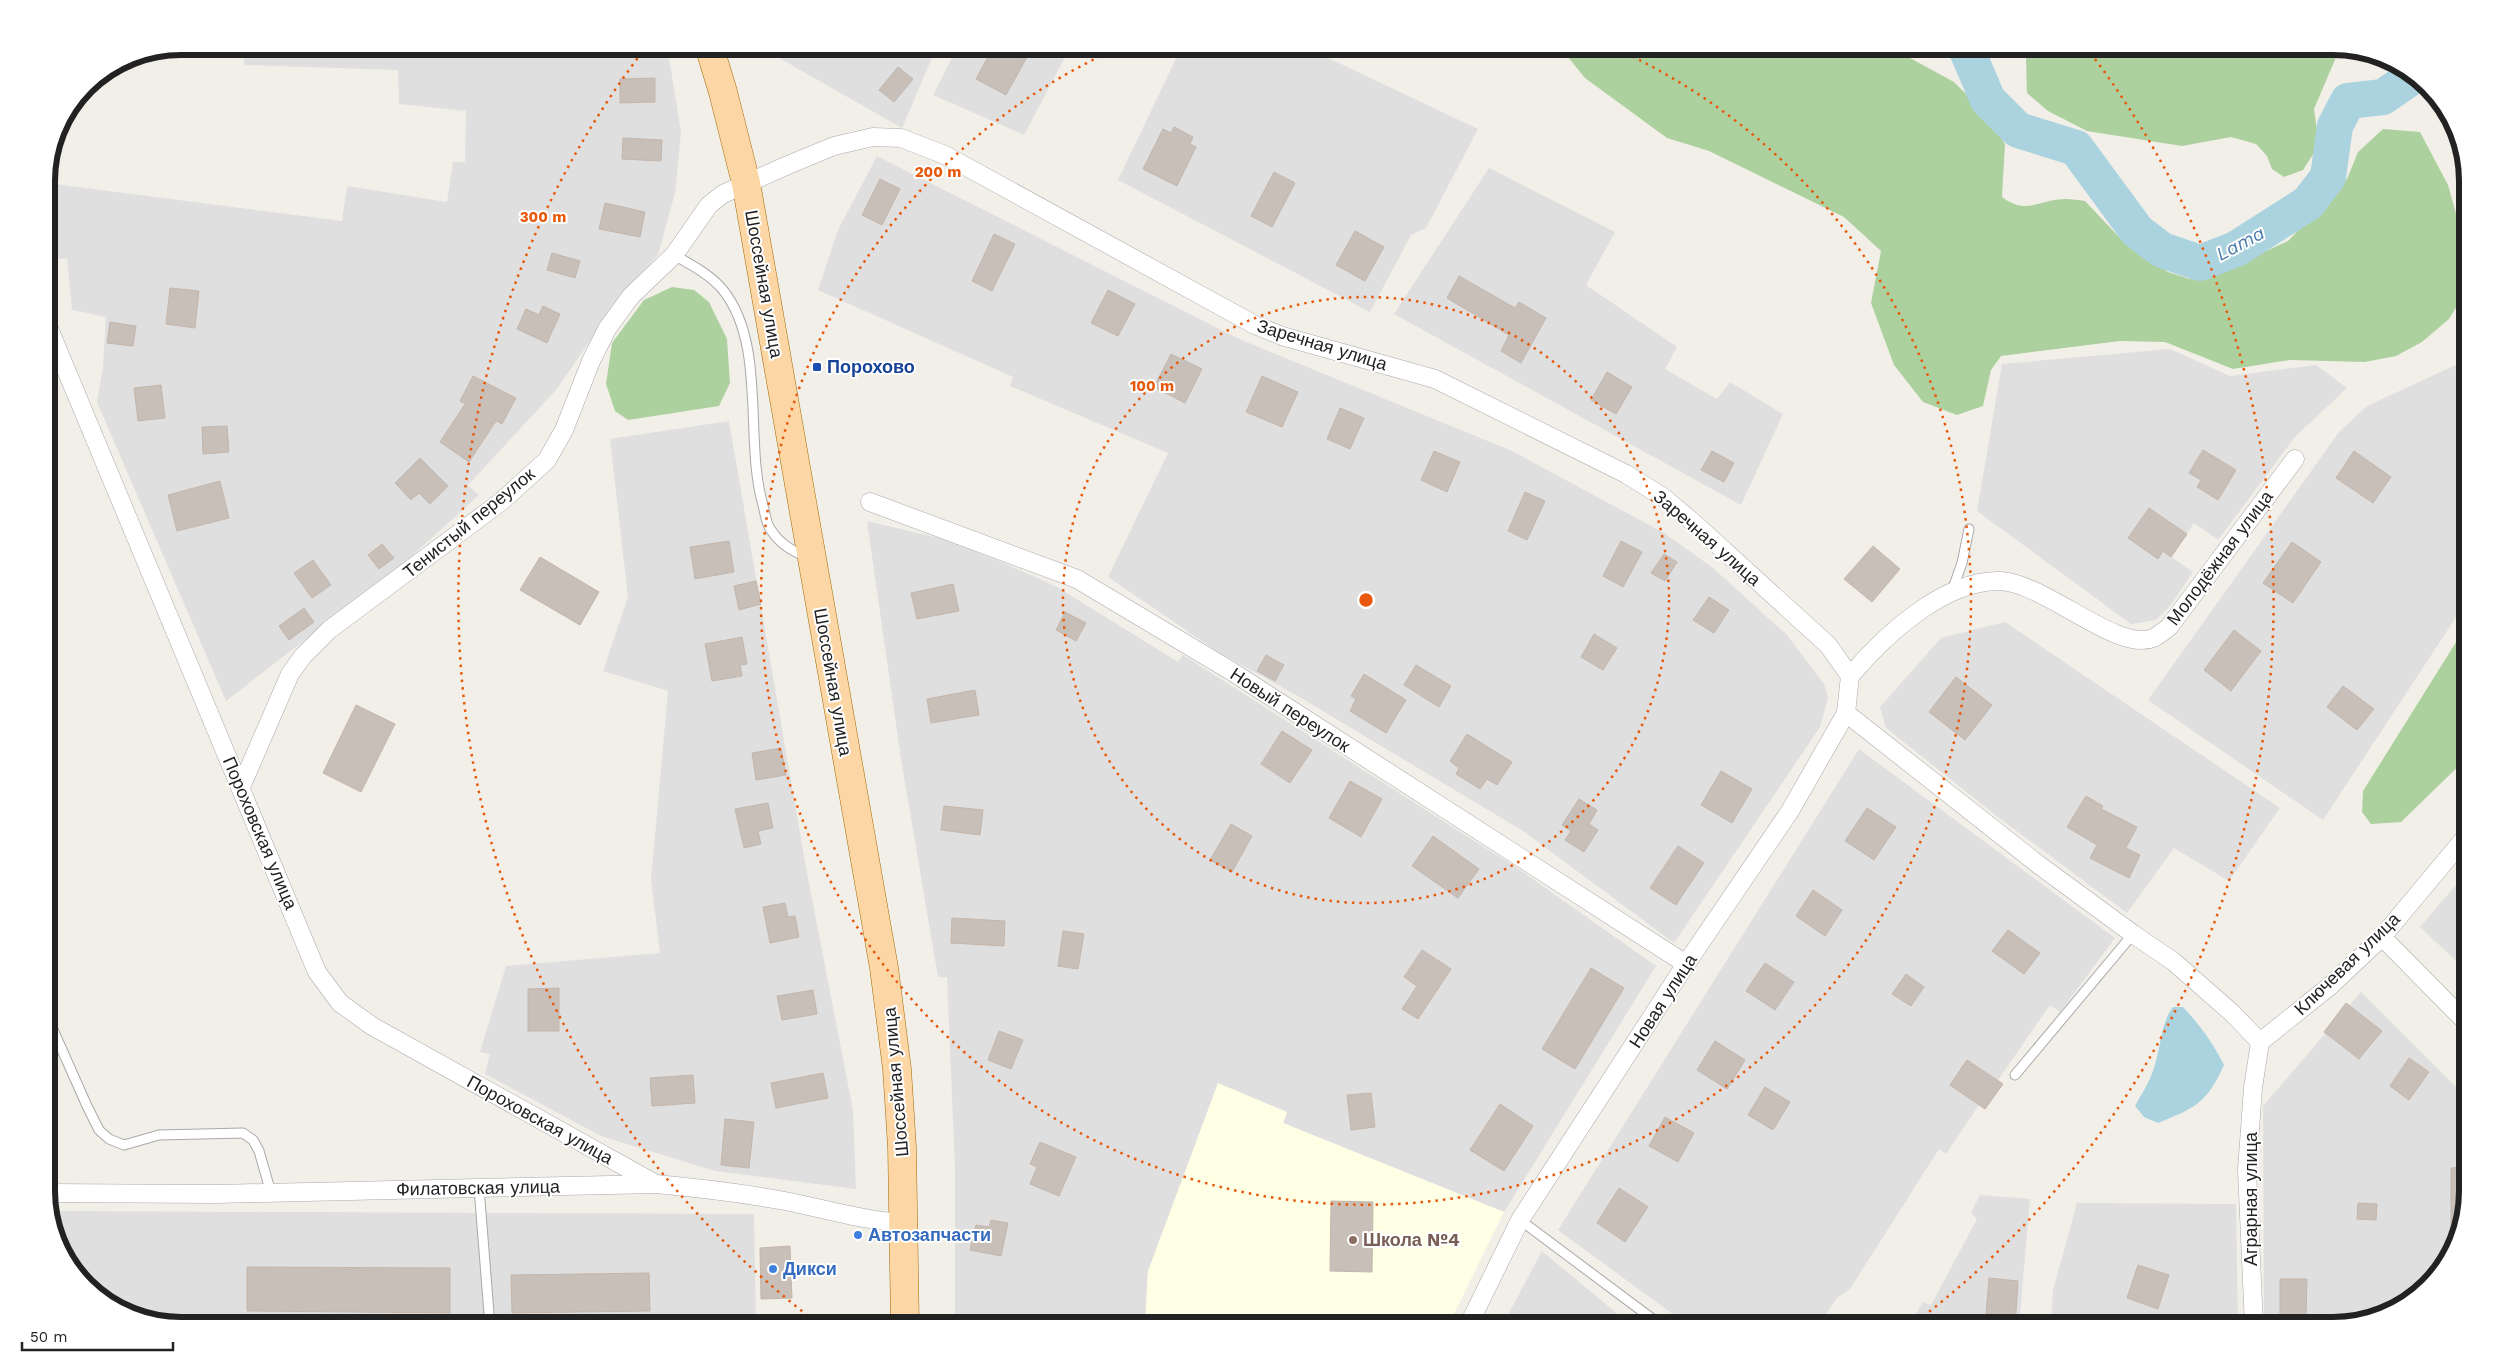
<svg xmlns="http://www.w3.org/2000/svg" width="2514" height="1372" font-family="'Work Sans',sans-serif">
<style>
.residential{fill:#e0dfdf}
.education{fill:#ffffe5}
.forest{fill:#add19e}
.water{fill:#aad3df}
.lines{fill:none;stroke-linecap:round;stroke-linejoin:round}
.river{stroke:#aad3df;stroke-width:36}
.building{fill:#c7bfb8;stroke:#c4b6ab}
.service-casing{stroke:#a9a9a9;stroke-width:11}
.minor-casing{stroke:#a9a9a9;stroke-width:19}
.primary-casing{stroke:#a06b00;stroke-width:29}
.service{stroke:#fff;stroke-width:9}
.minor{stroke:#fff;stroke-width:18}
.primary{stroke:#fcd6a4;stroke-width:28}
.ring{fill:none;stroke:#e8590c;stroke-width:2.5;stroke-dasharray:2.5 5}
.transit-dot{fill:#1a4fb4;stroke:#fff;stroke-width:2}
.shop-dot{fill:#3f7fe0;stroke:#fff;stroke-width:2}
.education-dot{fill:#8d6e63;stroke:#fff;stroke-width:2}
.labels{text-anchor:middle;stroke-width:4;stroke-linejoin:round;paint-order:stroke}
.street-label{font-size:18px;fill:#222;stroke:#fff}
.transit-label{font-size:18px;font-weight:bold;fill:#164399;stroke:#fff;text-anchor:start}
.shop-label{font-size:18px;font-weight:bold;fill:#366cbe;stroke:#fff;text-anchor:start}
.education-label{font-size:18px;font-weight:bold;fill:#785e54;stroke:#fff;text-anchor:start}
.water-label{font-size:19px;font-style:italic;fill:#4a7aab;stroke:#fff}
.rim{fill:none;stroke:#222;stroke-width:6}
.centre{fill:#e8590c;stroke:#fff;stroke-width:2.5}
.ring-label{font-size:15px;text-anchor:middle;font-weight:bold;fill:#e8590c;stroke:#fff;stroke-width:4;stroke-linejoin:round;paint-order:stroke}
</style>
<rect width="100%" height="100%" fill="#f2efe9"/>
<g class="residential">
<path d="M 244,46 L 664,46 L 670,64 L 681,132 L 675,193 L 658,255 L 624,292 L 556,390 L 468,485 L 479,495 L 403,564 L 226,701 L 97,402 L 103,367 L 106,317 L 72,310 L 67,259 L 47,258 L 47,183 L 342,221 L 347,186 L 447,202 L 453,162 L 465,162 L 466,111 L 399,104 L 398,70 L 244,65 Z"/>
<path d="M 758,46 L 937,46 L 902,128 Z"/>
<path d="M 958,46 L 1071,46 L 1024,135 L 933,95 Z"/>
<path d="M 1182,46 L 1303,46 L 1478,129 L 1426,228 L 1411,235 L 1370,312 L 1118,180 Z"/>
<path d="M 877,156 L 1239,339 L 1512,451 L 1664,533 L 1713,568 L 1787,635 L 1824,684 L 1828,698 L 1820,727 L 1674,943 L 1523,831 L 1296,695 L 1218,652 L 1108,577 L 1168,453 L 1010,386 L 1013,377 L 818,290 L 838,230 Z"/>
<path d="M 1489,168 L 1615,232 L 1586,285 L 1677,347 L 1665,369 L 1717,399 L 1730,382 L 1783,414 L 1741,505 L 1394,314 Z"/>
<path d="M 2170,349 L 2230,376 L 2316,365 L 2347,388 L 2295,437 L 2218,540 L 2194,523 L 2171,557 L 2193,572 L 2170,606 L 2156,620 L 2131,624 L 1977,511 L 2002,364 Z"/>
<path d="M 2460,363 L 2468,368 L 2468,570 L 2463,578 L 2468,581 L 2468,599 L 2323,820 L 2148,700 L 2339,432 L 2367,406 Z"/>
<path d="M 729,421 L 806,868 L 853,1110 L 856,1189 L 715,1171 L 601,1136 L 485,1074 L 490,1054 L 480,1052 L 506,966 L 660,953 L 651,880 L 668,691 L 603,671 L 628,597 L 610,439 Z"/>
<path d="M 867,521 L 947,540 L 1006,564 L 1057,587 L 1178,662 L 1183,655 L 1520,870 L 1656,966 L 1504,1212 L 1283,1123 L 1287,1112 L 1148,1271 L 1145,1326 L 955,1326 L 955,1168 L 947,977 L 938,977 L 901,759 Z"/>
<path d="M 2005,622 L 2280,808 L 2229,881 L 2174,848 L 2127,913 L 1998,817 L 1886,728 L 1880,707 L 1941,638 Z"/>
<path d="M 1859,749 L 2115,938 L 2060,1012 L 2050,1005 L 1998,1080 L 2003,1084 L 1985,1109 L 1979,1105 L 1946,1154 L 1939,1149 L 1850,1289 L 1837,1298 L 1818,1326 L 1689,1326 L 1558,1230 Z"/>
<path d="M 2468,871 L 2468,972 L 2420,927 Z"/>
<path d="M 2361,992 L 2468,1099 L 2468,1191 L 2454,1251 L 2408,1303 L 2333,1326 L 2264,1326 L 2263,1106 Z"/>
<path d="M 1980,1195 L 2030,1199 L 2019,1326 L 1909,1326 L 1923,1302 L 1931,1305 L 1977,1219 L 1971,1213 Z"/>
<path d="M 2077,1203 L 2236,1204 L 2238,1326 L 2051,1326 L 2053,1290 Z"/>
<path d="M 50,1211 L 754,1214 L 756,1326 L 181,1326 L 121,1312 L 69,1266 Z"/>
<path d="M 1542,1251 L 1632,1326 L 1502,1326 Z"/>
</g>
<path class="education" d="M 1218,1083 L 1287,1112 L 1283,1123 L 1504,1212 L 1448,1326 L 1145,1326 L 1148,1271 Z"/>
<g class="forest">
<path d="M 1559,46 L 1888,46 L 1954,82 L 1983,111 L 2005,144 L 2002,197 C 2027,216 2039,199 2066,199 C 2072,199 2079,200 2085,201 L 2120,238 L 2168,272 L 2190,279 L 2229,268 L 2288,241 L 2347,179 L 2358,152 L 2383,129 L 2420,132 L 2448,185 L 2466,249 L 2467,290 L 2449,319 L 2422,342 L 2396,356 L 2365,362 L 2290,360 L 2233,369 L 2165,342 L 2120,341 L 2001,356 L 1991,370 L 1983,406 L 1957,415 L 1923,402 L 1894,365 L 1871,303 L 1881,251 L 1844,217 L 1709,151 L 1667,138 L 1585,78 Z"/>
<path d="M 2031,46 L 2333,46 L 2340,48 L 2314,109 L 2319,145 L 2303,170 L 2284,177 L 2272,169 L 2267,156 L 2256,144 L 2231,137 L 2182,146 L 2087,131 L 2048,111 L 2027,93 L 2026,59 Z"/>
<path d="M 672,287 L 694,290 L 709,302 L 727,339 L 730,383 L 719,406 L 628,420 L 615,411 L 606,384 L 612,343 L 644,300 Z"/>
<path d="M 2468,623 L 2468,757 L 2401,822 L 2371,824 L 2362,812 L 2363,791 Z"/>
</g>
<path class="water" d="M 2173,1007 L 2183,1007 C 2200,1025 2213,1043 2224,1065 C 2207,1103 2195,1108 2158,1123 L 2144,1117 L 2135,1106 C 2141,1095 2149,1083 2153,1071 C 2161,1049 2160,1024 2173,1007 Z"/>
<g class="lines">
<path class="river" d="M 1965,46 L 1988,100 L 2018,130 L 2076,148 L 2137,231 L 2162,250 L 2200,263 L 2236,249 L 2308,203 L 2328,177 L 2335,126 L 2348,101 L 2383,97 L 2412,77"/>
</g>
<g class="building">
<path d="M 994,46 L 1007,46 L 1027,57 L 1006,95 L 976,79 Z"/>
<path d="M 898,67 L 913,79 L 894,102 L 879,90 Z"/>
<path d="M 655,78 L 655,102 L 620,103 L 620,79 Z"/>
<path d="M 1174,127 L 1193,137 L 1190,144 L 1196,147 L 1177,186 L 1143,169 L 1163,129 L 1171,133 Z"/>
<path d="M 623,138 L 662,140 L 661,161 L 622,159 Z"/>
<path d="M 1274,172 L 1295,183 L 1272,227 L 1251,216 Z"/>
<path d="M 880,179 L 900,189 L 882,225 L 862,215 Z"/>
<path d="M 605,203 L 645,212 L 640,237 L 599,229 Z"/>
<path d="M 1355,231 L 1384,247 L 1365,281 L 1336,265 Z"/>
<path d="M 994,234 L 1015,244 L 992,291 L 972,281 Z"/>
<path d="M 552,253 L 580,261 L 575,278 L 547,270 Z"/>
<path d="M 1459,276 L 1515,308 L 1519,302 L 1546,318 L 1521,363 L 1501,351 L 1509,335 L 1447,298 Z"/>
<path d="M 170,288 L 199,291 L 195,328 L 166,324 Z"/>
<path d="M 1108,290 L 1135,304 L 1118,336 L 1091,323 Z"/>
<path d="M 543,306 L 560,314 L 547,343 L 517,329 L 526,309 L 539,315 Z"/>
<path d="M 110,322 L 136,326 L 133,346 L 107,343 Z"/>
<path d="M 1171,354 L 1202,369 L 1185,403 L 1154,387 Z"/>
<path d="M 1607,372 L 1632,387 L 1616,414 L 1591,400 Z"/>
<path d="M 473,376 L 516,398 L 502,424 L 496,421 L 469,462 L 440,442 L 465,404 L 460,401 Z"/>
<path d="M 1262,376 L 1298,392 L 1282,427 L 1246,412 Z"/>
<path d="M 161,385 L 165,418 L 138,421 L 134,388 Z"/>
<path d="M 1340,408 L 1364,418 L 1350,449 L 1327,439 Z"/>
<path d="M 227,426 L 229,452 L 203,454 L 202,427 Z"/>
<path d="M 2203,450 L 2236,470 L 2218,500 L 2197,487 L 2201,480 L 2189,473 Z"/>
<path d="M 1434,451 L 1460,462 L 1447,492 L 1421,480 Z"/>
<path d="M 1712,451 L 1734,463 L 1724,482 L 1701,470 Z"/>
<path d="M 2354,451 L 2391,477 L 2373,503 L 2336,478 Z"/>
<path d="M 420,458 L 448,486 L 430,504 L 419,493 L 411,500 L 395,483 Z"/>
<path d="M 220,481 L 229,518 L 177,531 L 168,495 Z"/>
<path d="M 1525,492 L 1545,501 L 1527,540 L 1508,531 Z"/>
<path d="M 2149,508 L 2187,534 L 2171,557 L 2163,551 L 2158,559 L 2128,538 Z"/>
<path d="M 729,541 L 734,572 L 695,579 L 690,547 Z"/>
<path d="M 1621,541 L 1642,552 L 1623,587 L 1603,576 Z"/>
<path d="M 2292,542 L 2321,562 L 2293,603 L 2263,583 Z"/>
<path d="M 382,544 L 394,558 L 379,569 L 368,555 Z"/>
<path d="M 1873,546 L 1900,569 L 1872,602 L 1844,579 Z"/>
<path d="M 1664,554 L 1677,562 L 1665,581 L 1651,573 Z"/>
<path d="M 540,557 L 599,592 L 580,625 L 520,590 Z"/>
<path d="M 313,560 L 331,585 L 312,598 L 294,573 Z"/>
<path d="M 756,581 L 761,604 L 739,610 L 734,586 Z"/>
<path d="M 953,584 L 959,611 L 917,619 L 911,593 Z"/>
<path d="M 1709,597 L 1729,610 L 1714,633 L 1693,620 Z"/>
<path d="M 304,608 L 314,622 L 289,640 L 279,626 Z"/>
<path d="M 1065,612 L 1086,623 L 1076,641 L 1056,630 Z"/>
<path d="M 2234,630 L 2261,651 L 2231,691 L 2204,670 Z"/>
<path d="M 1594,634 L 1617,648 L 1603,670 L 1581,657 Z"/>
<path d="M 742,637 L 747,664 L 740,665 L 742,676 L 712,681 L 705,644 Z"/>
<path d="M 1266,655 L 1284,665 L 1275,681 L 1257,671 Z"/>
<path d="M 1416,665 L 1451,686 L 1439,707 L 1404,685 Z"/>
<path d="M 1364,674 L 1406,700 L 1386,733 L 1350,711 L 1356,699 L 1351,696 Z"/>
<path d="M 1956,677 L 1992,705 L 1965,740 L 1929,712 Z"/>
<path d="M 2343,686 L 2374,709 L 2357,730 L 2327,707 Z"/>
<path d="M 975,690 L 979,715 L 931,723 L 927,699 Z"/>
<path d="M 356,705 L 395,724 L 361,792 L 323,773 Z"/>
<path d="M 1282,731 L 1312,750 L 1290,783 L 1261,764 Z"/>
<path d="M 1467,734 L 1512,762 L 1497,785 L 1487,779 L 1480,789 L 1456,774 L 1459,768 L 1450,761 Z"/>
<path d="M 781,748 L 786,775 L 756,780 L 752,753 Z"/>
<path d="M 1721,771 L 1752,789 L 1732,823 L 1701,805 Z"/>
<path d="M 1350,781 L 1382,799 L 1361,837 L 1329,818 Z"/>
<path d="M 2086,796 L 2103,806 L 2101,809 L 2137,827 L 2126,848 L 2140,855 L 2129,878 L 2090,858 L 2097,845 L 2067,827 Z"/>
<path d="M 1579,799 L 1597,810 L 1589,824 L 1598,830 L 1584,852 L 1565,840 L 1571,831 L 1562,825 Z"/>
<path d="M 768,803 L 773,828 L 758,831 L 761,844 L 744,848 L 735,809 Z"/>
<path d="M 944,806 L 983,810 L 980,835 L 941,830 Z"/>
<path d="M 1867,808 L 1896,827 L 1874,860 L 1845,841 Z"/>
<path d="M 1231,824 L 1252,836 L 1232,872 L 1210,860 Z"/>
<path d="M 1433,836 L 1479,869 L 1458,898 L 1412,866 Z"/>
<path d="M 1678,846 L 1704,863 L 1676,905 L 1650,888 Z"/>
<path d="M 1813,890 L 1842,910 L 1825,936 L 1796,916 Z"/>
<path d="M 785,903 L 788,917 L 795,916 L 799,937 L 770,943 L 763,907 Z"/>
<path d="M 952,918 L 1005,921 L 1004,946 L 951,943 Z"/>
<path d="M 2008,930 L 2040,953 L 2024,974 L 1992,951 Z"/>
<path d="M 1063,931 L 1084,934 L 1078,969 L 1058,966 Z"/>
<path d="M 1422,950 L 1451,969 L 1418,1019 L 1402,1009 L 1417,986 L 1404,977 Z"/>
<path d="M 1765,963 L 1794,982 L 1775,1010 L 1746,991 Z"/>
<path d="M 1591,968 L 1624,988 L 1575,1069 L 1542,1049 Z"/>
<path d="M 1906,974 L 1924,987 L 1911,1006 L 1892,994 Z"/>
<path d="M 559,988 L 559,1031 L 528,1031 L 528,989 Z"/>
<path d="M 813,990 L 817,1014 L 782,1020 L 777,996 Z"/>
<path d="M 2346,1003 L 2382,1031 L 2359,1059 L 2324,1032 Z"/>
<path d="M 999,1031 L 1023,1040 L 1011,1069 L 988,1060 Z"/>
<path d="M 1715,1041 L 1745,1060 L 1727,1089 L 1697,1070 Z"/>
<path d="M 2409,1058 L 2429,1072 L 2409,1100 L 2390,1086 Z"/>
<path d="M 1967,1060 L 2003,1084 L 1985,1109 L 1950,1085 Z"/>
<path d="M 823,1073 L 828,1098 L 776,1108 L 771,1083 Z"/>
<path d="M 693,1075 L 695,1103 L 652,1106 L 650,1078 Z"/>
<path d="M 1765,1087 L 1790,1102 L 1773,1130 L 1748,1115 Z"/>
<path d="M 1371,1093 L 1375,1127 L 1351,1130 L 1347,1095 Z"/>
<path d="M 1500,1104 L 1533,1126 L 1504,1171 L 1470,1150 Z"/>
<path d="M 1665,1117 L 1694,1133 L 1678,1162 L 1649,1146 Z"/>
<path d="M 725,1119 L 754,1122 L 749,1168 L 721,1165 Z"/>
<path d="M 1040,1142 L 1076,1157 L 1059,1196 L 1030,1184 L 1037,1167 L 1030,1164 Z"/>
<path d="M 2468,1167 L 2468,1191 L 2457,1236 L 2451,1235 L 2451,1168 Z"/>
<path d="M 1619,1188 L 1648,1207 L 1625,1242 L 1597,1223 Z"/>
<path d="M 1331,1201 L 1373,1202 L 1372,1272 L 1330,1271 Z"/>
<path d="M 2358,1203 L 2377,1204 L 2376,1220 L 2357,1219 Z"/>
<path d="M 991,1220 L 1008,1223 L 1001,1256 L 970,1250 L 976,1225 L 989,1227 Z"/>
<path d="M 790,1246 L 792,1298 L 761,1299 L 760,1248 Z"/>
<path d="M 2138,1265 L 2169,1275 L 2158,1309 L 2127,1298 Z"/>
<path d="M 247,1267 L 450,1268 L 450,1313 L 247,1311 Z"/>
<path d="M 649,1273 L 650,1311 L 512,1313 L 511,1275 Z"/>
<path d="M 1989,1278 L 2018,1281 L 2015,1326 L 1985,1326 Z"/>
<path d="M 2280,1279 L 2307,1279 L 2306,1316 L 2280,1316 Z"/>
</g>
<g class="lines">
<g class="service-casing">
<g id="service">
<path d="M 674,255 C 690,264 711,275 723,290 C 767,345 744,441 763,505 C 765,513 766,524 771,530 C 780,544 792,551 807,557"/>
<path d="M 1952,591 L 1962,563 L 1969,529"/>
<path d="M 47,1016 L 87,1106 L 99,1130 L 109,1139 L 124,1145 L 159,1135 L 243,1133 L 253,1140 L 259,1151 L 271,1193"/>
<path d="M 2015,1075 L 2133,934"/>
<path d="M 479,1188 L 490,1326"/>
<path d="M 1520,1220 L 1662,1326"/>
</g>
</g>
<g class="minor-casing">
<g id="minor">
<path d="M 47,324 L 317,972 L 340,1003 L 372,1026 L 656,1184"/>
<path d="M 870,502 L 1077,579 L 1231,671 L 1686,964"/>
<path d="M 1850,676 C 1884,636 1943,580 2000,581 C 2045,583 2118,653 2153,638 C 2158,636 2164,631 2169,627 L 2295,459"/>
<path d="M 1846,713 L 2039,865 L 2133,934 L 2174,962 L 2232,1013 L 2260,1042"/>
<path d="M 241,787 L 290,674 L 303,656 L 329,630 L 502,501 L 547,460 L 564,430 L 591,361 L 607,329 L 631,296 L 674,255 L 709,205 L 723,194 L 788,165 L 834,146 L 873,137 L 901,138 L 945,155 L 1255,325 L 1282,336 L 1435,379 L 1626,474 L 1663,497 L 1695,524 L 1828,645 L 1850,676"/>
<path d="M 2382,937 L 2468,1024"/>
<path d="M 2260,1042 L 2330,986 L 2382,937 L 2468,834"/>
<path d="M 47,1193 L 216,1194 L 656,1184 C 699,1188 742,1193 785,1201 C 825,1209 864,1221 905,1223"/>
<path d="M 1468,1326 L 1520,1220 L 1686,964 L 1790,811 L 1846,713 L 1850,676"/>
<path d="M 2254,1326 L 2247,1170 L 2253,1088 L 2260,1042"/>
</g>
</g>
<g class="primary-casing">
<path id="primary" d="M 709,46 L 723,92 L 746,183 L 884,968 L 897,1069 L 902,1147 L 905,1326"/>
</g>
<use href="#service" class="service"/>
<use href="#minor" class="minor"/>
<use href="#primary" class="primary"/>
</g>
<g class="ring">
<circle cx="1366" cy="600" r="303"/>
<path d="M1612 47A605 605 0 1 1 1120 47"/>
<path d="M820 1325A908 908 0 0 1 646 47M2086 47A908 908 0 0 1 1912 1325"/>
</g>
<rect class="transit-dot" x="812" y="362" width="10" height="10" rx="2.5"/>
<g class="shop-dot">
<circle cx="858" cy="1235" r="5"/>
<circle cx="773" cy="1269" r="5"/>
</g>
<circle class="education-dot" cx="1353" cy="1240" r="5"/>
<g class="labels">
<g class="street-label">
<text transform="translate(764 284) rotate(80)" y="6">Шоссейная улица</text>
<text transform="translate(1322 345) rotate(17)" y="6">Заречная улица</text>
<text transform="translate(469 523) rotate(-39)" y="6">Тенистый переулок</text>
<text transform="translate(1707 538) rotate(41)" y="6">Заречная улица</text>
<text transform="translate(2220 558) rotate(-53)" y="6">Молодёжная улица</text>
<text transform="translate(833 682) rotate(80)" y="6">Шоссейная улица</text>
<text transform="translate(1290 710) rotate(33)" y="6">Новый переулок</text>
<text transform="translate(260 833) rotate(67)" y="6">Пороховская улица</text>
<text transform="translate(2347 964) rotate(-44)" y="6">Ключевая улица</text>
<text transform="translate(1663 1001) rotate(-57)" y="6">Новая улица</text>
<text transform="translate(896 1082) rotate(-95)" y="6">Шоссейная улица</text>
<text transform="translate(540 1120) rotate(29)" y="6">Пороховская улица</text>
<text transform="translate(478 1188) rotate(-1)" y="6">Филатовская улица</text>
<text transform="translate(2251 1199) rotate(-90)" y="6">Аграрная улица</text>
</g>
<g class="transit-label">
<text x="827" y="373">Порохово</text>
</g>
<g class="shop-label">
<text x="868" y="1241">Автозапчасти</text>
<text x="783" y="1275">Дикси</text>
</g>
<g class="education-label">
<text x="1363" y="1246">Школа №4</text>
</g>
<g class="water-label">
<text transform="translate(2240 243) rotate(-28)" y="7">Lama</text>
</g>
</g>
<path d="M0 0H2514V1372H0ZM181 55H2333A126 126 0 0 1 2459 181V1191A126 126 0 0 1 2333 1317H181A126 126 0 0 1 55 1191V181A126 126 0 0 1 181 55Z" fill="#fff" fill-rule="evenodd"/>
<path class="rim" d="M181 55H2333A126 126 0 0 1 2459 181V1191A126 126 0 0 1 2333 1317H181A126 126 0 0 1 55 1191V181A126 126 0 0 1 181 55Z"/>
<circle cx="1366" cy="600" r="8" class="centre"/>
<g class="ring-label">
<text x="938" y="177">200 m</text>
<text x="543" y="222">300 m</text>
<text x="1152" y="391">100 m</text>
</g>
<path d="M22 1342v8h151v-8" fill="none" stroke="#222222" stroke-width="2.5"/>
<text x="30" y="1342" font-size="15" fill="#222222" stroke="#ffffff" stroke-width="4" paint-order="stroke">50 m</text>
</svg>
